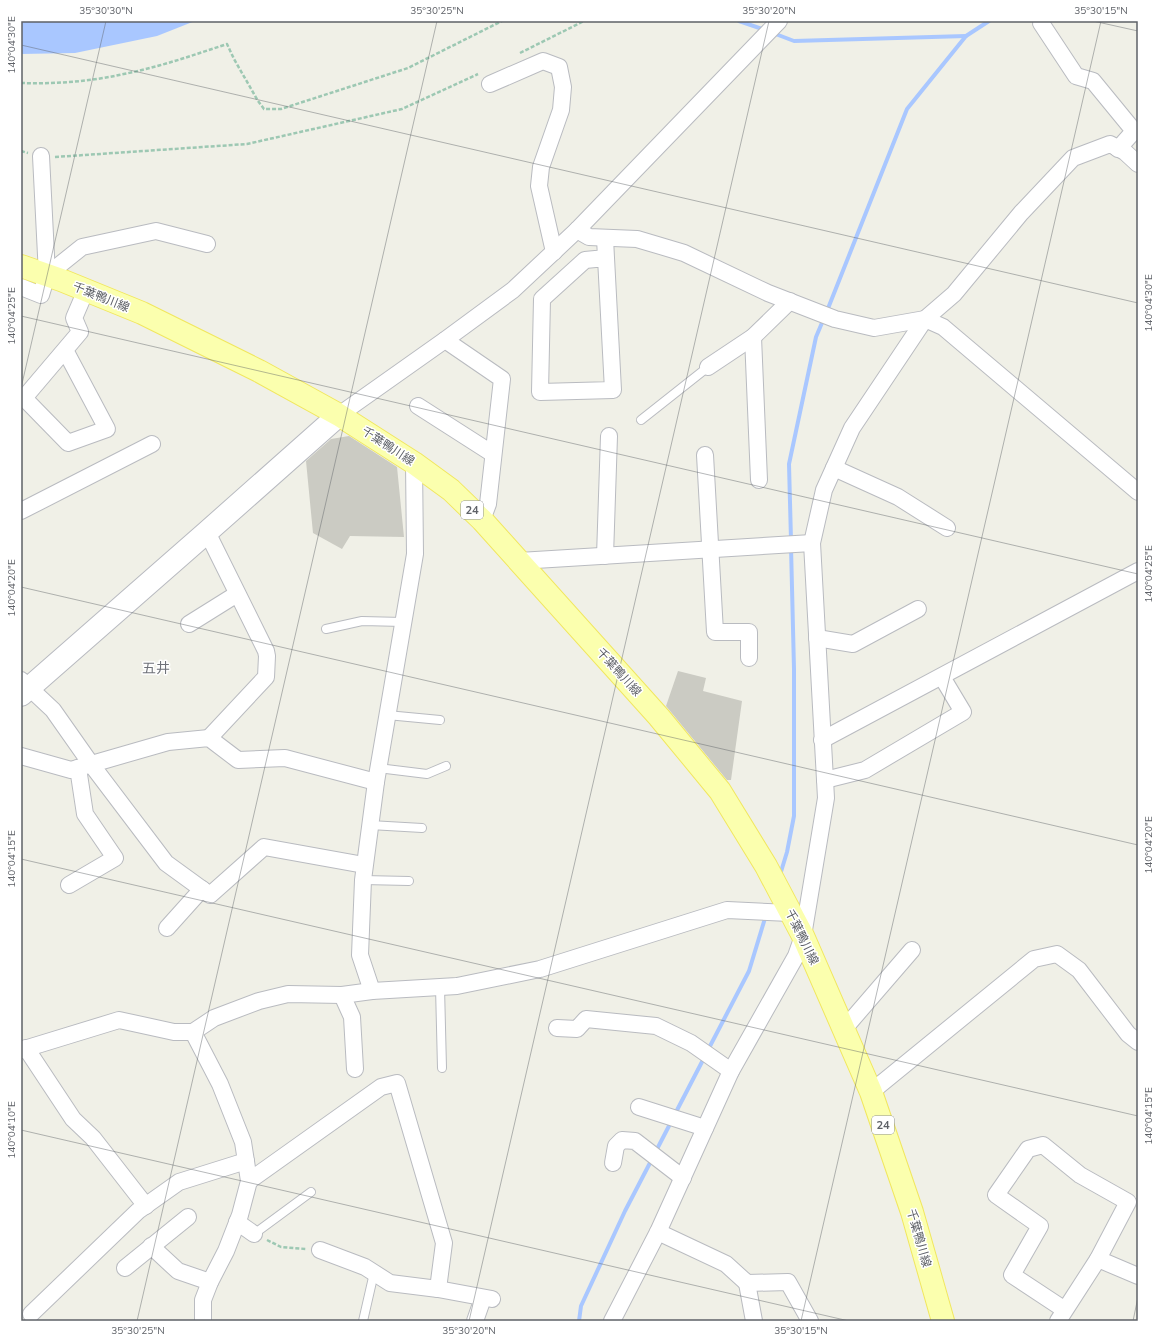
<svg xmlns="http://www.w3.org/2000/svg" width="1159" height="1342" font-family="Mulish,'Noto Sans JP',sans-serif">
<style>
.water{fill:#a9c7ff}
.lines{fill:none;stroke-linecap:round;stroke-linejoin:round}
.stream{stroke:#a9c7ff;stroke-width:4}
.building{fill:#cbcbc3}
.lane-casing{stroke:#b9bbc0;stroke-width:10}
.street-casing{stroke:#b9bbc0;stroke-width:18}
.secondary-casing{stroke:#b8bac0;stroke-width:24}
.primary-casing{stroke:#f1e75f;stroke-width:24}
.path{stroke:#9dc8b3;stroke-width:2.5;stroke-dasharray:4 2;stroke-linecap:butt}
.lane{stroke:#fff;stroke-width:8}
.street{stroke:#fff;stroke-width:16}
.secondary{stroke:#fff;stroke-width:22}
.primary{stroke:#fbffae;stroke-width:22}
.ticks{fill:none;stroke:#5e6167;stroke-width:1;stroke-opacity:0.45}
.labels{text-anchor:middle;stroke-width:3;stroke-linejoin:round;paint-order:stroke}
.shield{fill:#fff;stroke:#8e9095;stroke-width:1}
.shield-label{font-size:11px;font-weight:bold;fill:#5e6167}
.street-label{font-size:12px;fill:#5e6167;stroke:#fff}
.quarter-label{font-size:14px;fill:#6f7279;stroke:#fff}
.neatline{fill:none;stroke:#5e6167;stroke-width:1.5}
.ticks-label{font-size:10px;text-anchor:middle;fill:#5e6167}
</style>
<rect width="100%" height="100%" fill="#f0f0e7"/>
<path class="water" d="M 21,21 L 195,21 L 157,36 L 75,53 L 21,54 Z"/>
<g class="lines">
<g class="stream">
<path d="M 739,21 L 765,30"/>
<path d="M 773,33 L 794,41 L 966,36"/>
<path d="M 827,311 L 907,109 L 966,36 L 989,21"/>
<path d="M 791,540 L 789,464 L 816,337 L 824,318"/>
<path d="M 780,875 L 787,852 L 794,816 L 794,669 L 791,547"/>
<path d="M 708,1050 L 749,971 L 766,915"/>
<path d="M 675,1114 L 705,1056"/>
<path d="M 655,1153 L 671,1122"/>
<path d="M 579,1321 L 581,1306 L 625,1211 L 652,1159"/>
</g>
</g>
<g class="building">
<path d="M 349,436 L 397,467 L 404,537 L 350,536 L 342,549 L 313,533 L 306,461 L 331,439 Z"/>
<path d="M 678,671 L 706,678 L 703,691 L 742,701 L 731,780 L 727,780 L 666,706 Z"/>
</g>
<g class="lines">
<g class="lane-casing">
<g id="lane">
<path d="M 641,420 L 708,367"/>
<path d="M 326,629 L 362,621 L 403,622"/>
<path d="M 387,715 L 440,720"/>
<path d="M 378,768 L 427,774 L 446,766"/>
<path d="M 370,825 L 422,828"/>
<path d="M 363,880 L 409,881"/>
<path d="M 440,987 L 442,1068"/>
<path d="M 254,1234 L 311,1192"/>
<path d="M 363,1321 L 374,1273"/>
</g>
</g>
<g class="street-casing">
<g id="street">
<path d="M 1041,23 L 1076,76 L 1093,81 L 1134,131 L 1118,149"/>
<path d="M 490,84 L 543,61 L 559,67 L 563,87 L 561,110 L 541,167 L 539,186 L 554,252"/>
<path d="M 41,156 L 47,275"/>
<path d="M 577,230 L 589,237 L 637,239 L 684,253 L 768,293 L 835,319 L 874,328 L 925,319 L 943,327 L 1138,492"/>
<path d="M 605,238 L 606,258 L 613,390 L 540,392 L 542,299 L 585,260 L 606,258"/>
<path d="M 21,287 L 41,295 L 47,275 L 82,247 L 156,231 L 207,244"/>
<path d="M 753,337 L 759,480"/>
<path d="M 445,340 L 502,379 L 488,504 L 482,520"/>
<path d="M 65,350 L 107,429 L 68,443 L 24,398 L 80,332 L 74,318 L 86,290"/>
<path d="M 708,367 L 753,337 L 790,301"/>
<path d="M 418,406 L 493,454"/>
<path d="M 339,415 L 445,340 L 513,290 L 577,230 L 779,21"/>
<path d="M 705,455 L 715,632 L 749,632 L 749,658"/>
<path d="M 834,468 L 898,497 L 947,528"/>
<path d="M 21,511 L 152,444"/>
<path d="M 207,532 L 266,651 L 267,656 L 266,677 L 209,738"/>
<path d="M 605,556 L 609,436"/>
<path d="M 519,561 L 812,543"/>
<path d="M 189,624 L 237,594"/>
<path d="M 817,638 L 853,644 L 918,609"/>
<path d="M 21,680 L 53,710 L 91,764 L 166,863 L 210,895 L 264,847 L 364,865"/>
<path d="M 822,740 L 1138,571"/>
<path d="M 21,756 L 71,770 L 168,742 L 209,738 L 238,760 L 285,758 L 376,782"/>
<path d="M 825,780 L 865,770 L 963,712 L 942,677"/>
<path d="M 69,885 L 115,858 L 85,814 L 78,768"/>
<path d="M 167,928 L 202,889"/>
<path d="M 372,991 L 360,955 L 363,880 L 376,782 L 415,554 L 414,463"/>
<path d="M 342,995 L 352,1017 L 355,1069"/>
<path d="M 557,1028 L 577,1029 L 586,1019 L 656,1026 L 691,1043 L 731,1071"/>
<path d="M 843,1030 L 912,950"/>
<path d="M 193,1032 L 220,1084 L 243,1142 L 249,1181 L 240,1215 L 226,1251 L 210,1282 L 203,1300 L 203,1321"/>
<path d="M 26,1048 L 73,1119 L 93,1138 L 146,1206"/>
<path d="M 21,1050 L 119,1020 L 174,1032 L 193,1032 L 214,1018 L 259,1001 L 288,994 L 342,995 L 372,991 L 457,986 L 540,969 L 727,910 L 790,913"/>
<path d="M 871,1092 L 1034,959 L 1057,954 L 1079,970 L 1128,1034 L 1138,1042"/>
<path d="M 639,1107 L 705,1128"/>
<path d="M 613,1163 L 616,1146 L 622,1140 L 635,1141 L 683,1178"/>
<path d="M 249,1181 L 381,1087 L 397,1083 L 444,1243 L 438,1289"/>
<path d="M 237,1222 L 254,1234"/>
<path d="M 658,1232 L 726,1264 L 747,1283 L 788,1282 L 810,1321"/>
<path d="M 151,1246 L 178,1271 L 210,1282"/>
<path d="M 320,1250 L 365,1267 L 390,1283 L 438,1289 L 492,1299"/>
<path d="M 1098,1259 L 1138,1276"/>
<path d="M 125,1268 L 188,1217"/>
<path d="M 747,1283 L 754,1321"/>
<path d="M 31,1314 L 138,1211 L 179,1182 L 246,1161"/>
<path d="M 475,1321 L 483,1298"/>
<path d="M 612,1321 L 658,1232 L 731,1071 L 796,956 L 803,936 L 826,798 L 812,543 L 824,490 L 852,428 L 925,319 L 954,294 L 1021,213 L 1073,158 L 1110,144 L 1125,152 L 1138,164"/>
<path d="M 1058,1321 L 1098,1259 L 1128,1202 L 1080,1175 L 1043,1145 L 1028,1149 L 996,1195 L 1040,1226 L 1012,1275 L 1065,1310"/>
</g>
</g>
<g class="secondary-casing">
<path id="secondary" d="M 21,695 L 207,532 L 339,415"/>
</g>
<g class="primary-casing">
<path id="primary" d="M 21,266 L 61,280 L 142,313 L 259,371 L 339,415 L 414,463 L 451,490 L 482,520 L 659,717 L 720,791 L 766,866 L 803,936 L 871,1092 L 912,1212 L 943,1321"/>
</g>
<g class="path">
<path d="M 520,53 L 584,21"/>
<path d="M 21,83 C 53,84 87,82 119,75 C 156,68 191,56 227,44 L 234,59 L 258,101 L 264,109 L 281,109 L 408,68 L 502,21"/>
<path d="M 21,151 L 28,153"/>
<path d="M 55,157 L 247,144 L 402,109 L 478,74"/>
<path d="M 267,1240 L 281,1247 L 306,1249"/>
</g>
<use href="#lane" class="lane"/>
<use href="#street" class="street"/>
<use href="#secondary" class="secondary"/>
<use href="#primary" class="primary"/>
</g>
<path class="ticks" d="M 1093,21 L 1138,31M 21,45 L 1138,303M 21,316 L 1138,574M 21,388 L 106,21M 21,587 L 1138,845M 21,859 L 1138,1116M 21,1130 L 849,1321M 137,1321 L 437,21M 469,1321 L 769,21M 801,1321 L 1101,21M 1133,1321 L 1138,1297"/>
<g class="labels">
<g class="shield">
<rect x="461" y="501" width="22" height="18" rx="3"/>
<rect x="872" y="1116" width="22" height="18" rx="3"/>
</g>
<g class="shield-label">
<text x="472" y="514">24</text>
<text x="883" y="1129">24</text>
</g>
<g class="street-label">
<text transform="translate(101 297) rotate(22)" y="4">千葉鴨川線</text>
<text transform="translate(388 446) rotate(33)" y="4">千葉鴨川線</text>
<text transform="translate(619 672) rotate(48)" y="4">千葉鴨川線</text>
<text transform="translate(802 937) rotate(64)" y="4">千葉鴨川線</text>
<text transform="translate(919 1238) rotate(74)" y="4">千葉鴨川線</text>
</g>
<g class="quarter-label">
<text x="156" y="673">五井</text>
</g>
</g>
<rect width="1159" height="1342" fill="none" stroke="#ffffff" stroke-width="44"/>
<rect x="22" y="22" width="1115" height="1298" class="neatline"/>
<g class="ticks-label">
<text x="106" y="14">35°30'30"N</text>
<text x="437" y="14">35°30'25"N</text>
<text x="769" y="14">35°30'20"N</text>
<text x="1101" y="14">35°30'15"N</text>
<text transform="translate(11 45) rotate(-90)" y="4">140°04'30"E</text>
<text transform="translate(1148 303) rotate(-90)" y="4">140°04'30"E</text>
<text transform="translate(11 316) rotate(-90)" y="4">140°04'25"E</text>
<text transform="translate(1148 574) rotate(-90)" y="4">140°04'25"E</text>
<text transform="translate(11 588) rotate(-90)" y="4">140°04'20"E</text>
<text transform="translate(1148 845) rotate(-90)" y="4">140°04'20"E</text>
<text transform="translate(11 859) rotate(-90)" y="4">140°04'15"E</text>
<text transform="translate(1148 1116) rotate(-90)" y="4">140°04'15"E</text>
<text transform="translate(11 1130) rotate(-90)" y="4">140°04'10"E</text>
<text x="138" y="1334">35°30'25"N</text>
<text x="469" y="1334">35°30'20"N</text>
<text x="801" y="1334">35°30'15"N</text>
</g>
</svg>
